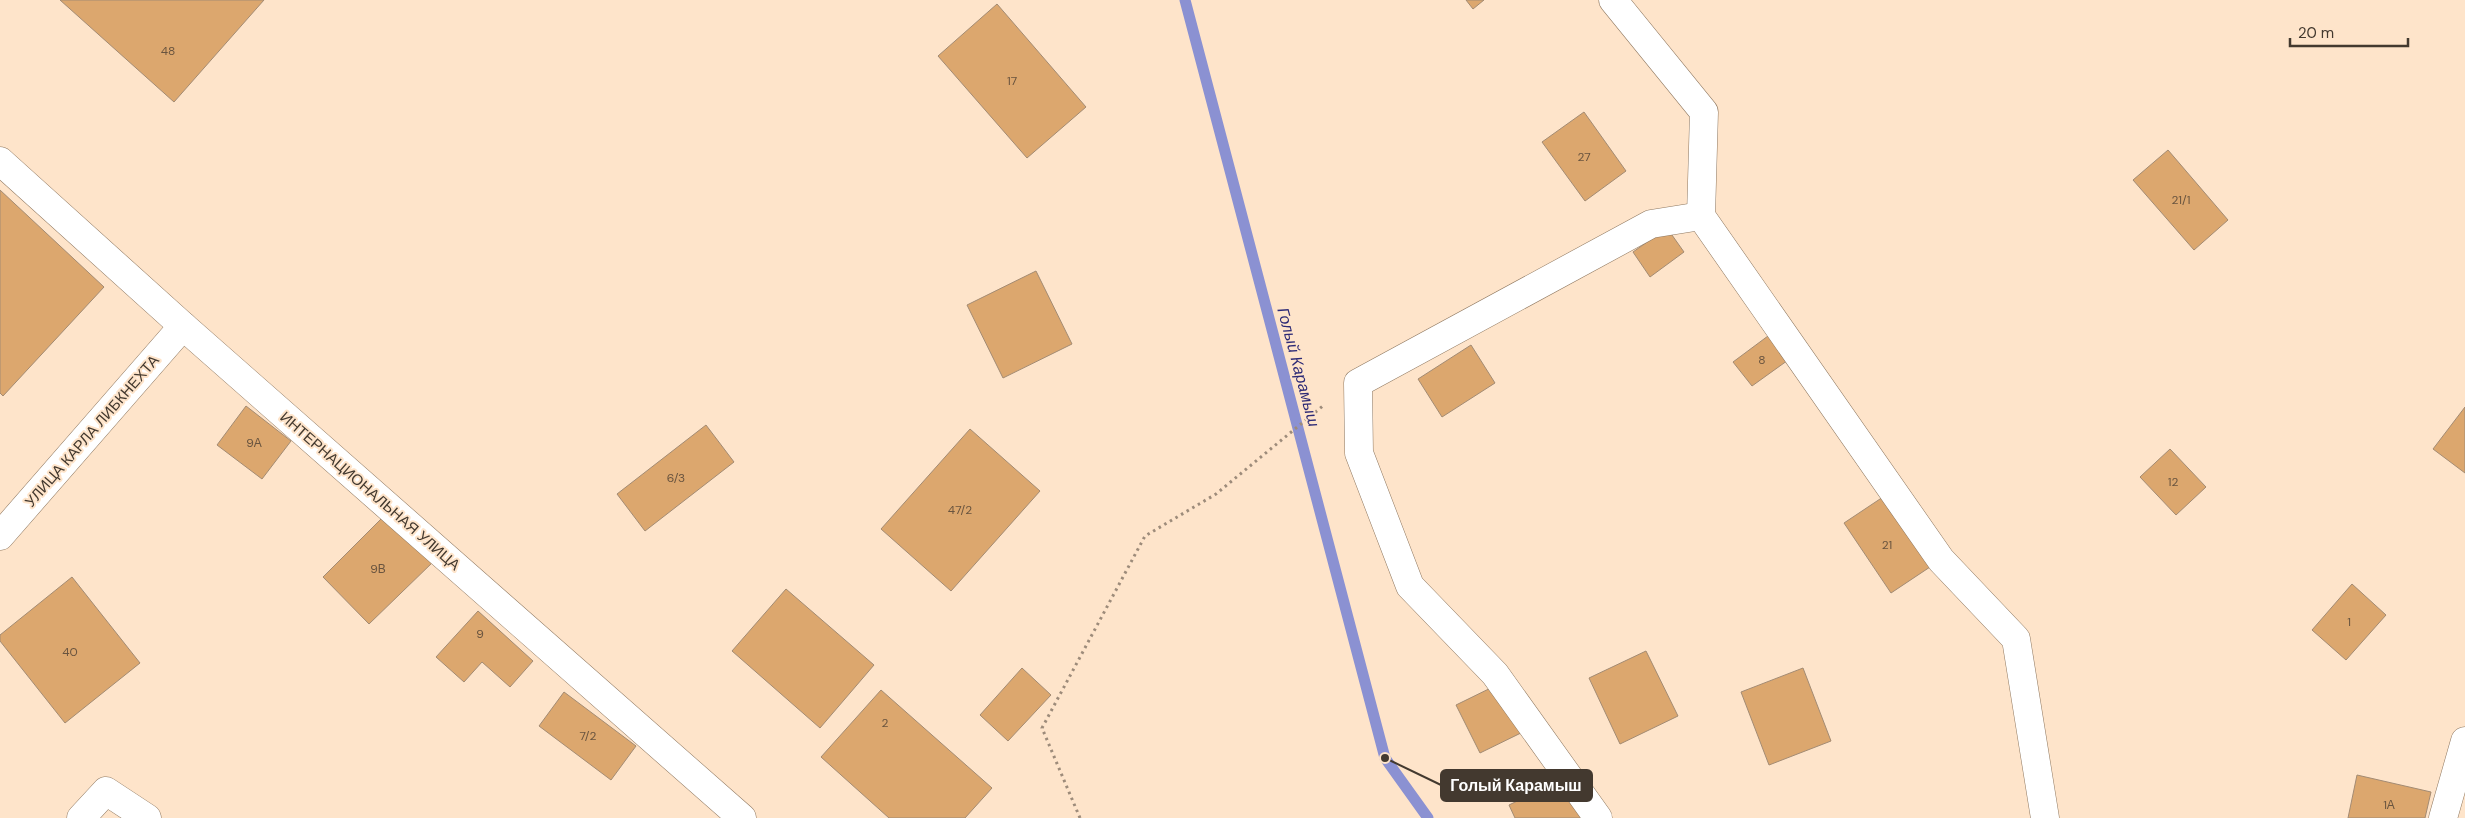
<svg xmlns="http://www.w3.org/2000/svg" width="2465" height="818" font-family="'DM Sans',sans-serif">
<style>
.lines{fill:none;stroke-linecap:round;stroke-linejoin:round}
.stream{stroke:#8b91d2;stroke-width:11}
.building{fill:#dca76e;stroke:#a38b73}
.minor-casing{stroke:#8f7860;stroke-width:29}
.path{stroke:#9d8b7a;stroke-width:3;stroke-dasharray:2.5 4;stroke-linecap:butt}
.minor{stroke:#fff;stroke-width:28}
.labels{text-anchor:middle;stroke-width:4;stroke-linejoin:round;paint-order:stroke}
.number-label{font-size:12px;fill:#69543f}
.street-label{font-size:15px;fill:#43392f;stroke:#fee4ca}
.water-label{font-size:16px;font-style:italic;fill:#2c2975;stroke:#fee4ca}
.leader{fill:none;stroke:#43392f;stroke-width:2}
.callout-dot{fill:#43392f;stroke:#fee4ca;stroke-width:2}
.callout{fill:#43392f;stroke:#43392f;stroke-width:2}
.callout-label{font-size:16px;text-anchor:middle;font-weight:bold;fill:#fff}
</style>
<rect width="100%" height="100%" fill="#fee4ca"/>
<g class="lines">
<path class="stream" d="M 1185,0 L 1385,758 L 1428,818"/>
</g>
<g class="building">
<path d="M 60,0 L 264,0 L 174,102 Z"/>
<path d="M 1466,0 L 1484,0 L 1473,9 Z"/>
<path d="M 997,4 L 1086,107 L 1027,158 L 938,56 Z"/>
<path d="M 1584,112 L 1626,171 L 1585,201 L 1542,142 Z"/>
<path d="M 2168,150 L 2228,220 L 2194,250 L 2133,180 Z"/>
<path d="M 0,190 L 104,287 L 3,396 L 0,393 Z"/>
<path d="M 1667,228 L 1684,252 L 1650,277 L 1633,252 Z"/>
<path d="M 1036,271 L 1072,344 L 1003,378 L 967,305 Z"/>
<path d="M 1772,333 L 1791,358 L 1752,386 L 1733,362 Z"/>
<path d="M 1471,345 L 1495,383 L 1442,417 L 1418,379 Z"/>
<path d="M 246,406 L 291,441 L 262,479 L 217,445 Z"/>
<path d="M 2465,407 L 2465,473 L 2433,449 Z"/>
<path d="M 706,425 L 734,462 L 645,531 L 617,494 Z"/>
<path d="M 970,429 L 1040,491 L 951,591 L 881,529 Z"/>
<path d="M 2170,449 L 2206,487 L 2176,515 L 2140,477 Z"/>
<path d="M 1883,497 L 1930,567 L 1891,593 L 1844,523 Z"/>
<path d="M 386,514 L 433,562 L 369,624 L 323,577 Z"/>
<path d="M 72,577 L 140,663 L 65,723 L 0,641 L 0,635 Z"/>
<path d="M 2352,584 L 2386,615 L 2346,660 L 2312,630 Z"/>
<path d="M 786,589 L 874,665 L 820,728 L 732,651 Z"/>
<path d="M 478,611 L 533,661 L 510,687 L 482,662 L 464,682 L 436,657 Z"/>
<path d="M 1646,651 L 1678,716 L 1620,744 L 1589,678 Z"/>
<path d="M 1022,668 L 1051,695 L 1008,741 L 980,715 Z"/>
<path d="M 1803,668 L 1831,741 L 1769,765 L 1741,692 Z"/>
<path d="M 1503,682 L 1527,730 L 1480,753 L 1456,705 Z"/>
<path d="M 881,690 L 992,788 L 965,818 L 889,818 L 821,757 Z"/>
<path d="M 564,692 L 636,746 L 611,780 L 539,726 Z"/>
<path d="M 2357,775 L 2431,792 L 2425,818 L 2348,818 Z"/>
<path d="M 1563,779 L 1582,818 L 1515,818 L 1509,805 Z"/>
</g>
<g class="lines">
<g class="minor-casing">
<g id="minor">
<path d="M 1613,0 L 1704,112 L 1701,216 L 1941,560 L 2016,639 L 2045,818"/>
<path d="M 0,161 L 183,326 L 742,818"/>
<path d="M 0,536 L 183,326"/>
<path d="M 81,818 L 106,791 L 147,818"/>
<path d="M 1598,818 L 1495,674 L 1410,586 L 1359,453 L 1358,383 L 1651,224 L 1701,216"/>
<path d="M 2443,818 L 2465,741"/>
</g>
</g>
<path class="path" d="M 1080,818 L 1042,728 L 1145,536 L 1216,494 L 1324,405"/>
<use href="#minor" class="minor"/>
</g>
<g class="labels">
<g class="number-label">
<text x="168" y="55">48</text>
<text x="1012" y="85">17</text>
<text x="1584" y="161">27</text>
<text x="2181" y="204">21/1</text>
<text x="1762" y="364">8</text>
<text x="254" y="447">9А</text>
<text x="676" y="482">6/3</text>
<text x="2173" y="486">12</text>
<text x="960" y="514">47/2</text>
<text x="1887" y="549">21</text>
<text x="378" y="573">9В</text>
<text x="2349" y="626">1</text>
<text x="480" y="638">9</text>
<text x="70" y="656">40</text>
<text x="885" y="727">2</text>
<text x="588" y="740">7/2</text>
<text x="2389" y="809">1А</text>
</g>
<g class="street-label">
<text transform="translate(92 431) rotate(-49)" y="5">УЛИЦА КАРЛА ЛИБКНЕХТА</text>
<text transform="translate(370 491) rotate(41)" y="5">ИНТЕРНАЦИОНАЛЬНАЯ УЛИЦА</text>
</g>
<g class="water-label">
<text transform="translate(1299 367) rotate(75)" y="6">Голый Карамыш</text>
</g>
</g>
<path class="leader" d="M1385 758L1441 785"/>
<circle class="callout-dot" cx="1385" cy="758" r="5"/>
<rect class="callout" x="1441" y="770" width="151" height="31" rx="5"/>
<g class="callout-label">
<text x="1516" y="791">Голый Карамыш</text>
</g>
<path d="M2290 38v8h118v-8" fill="none" stroke="#43392f" stroke-width="2.5"/>
<text x="2298" y="38" font-size="15" fill="#43392f" stroke="#fee4ca" stroke-width="4" paint-order="stroke">20 m</text>
</svg>
